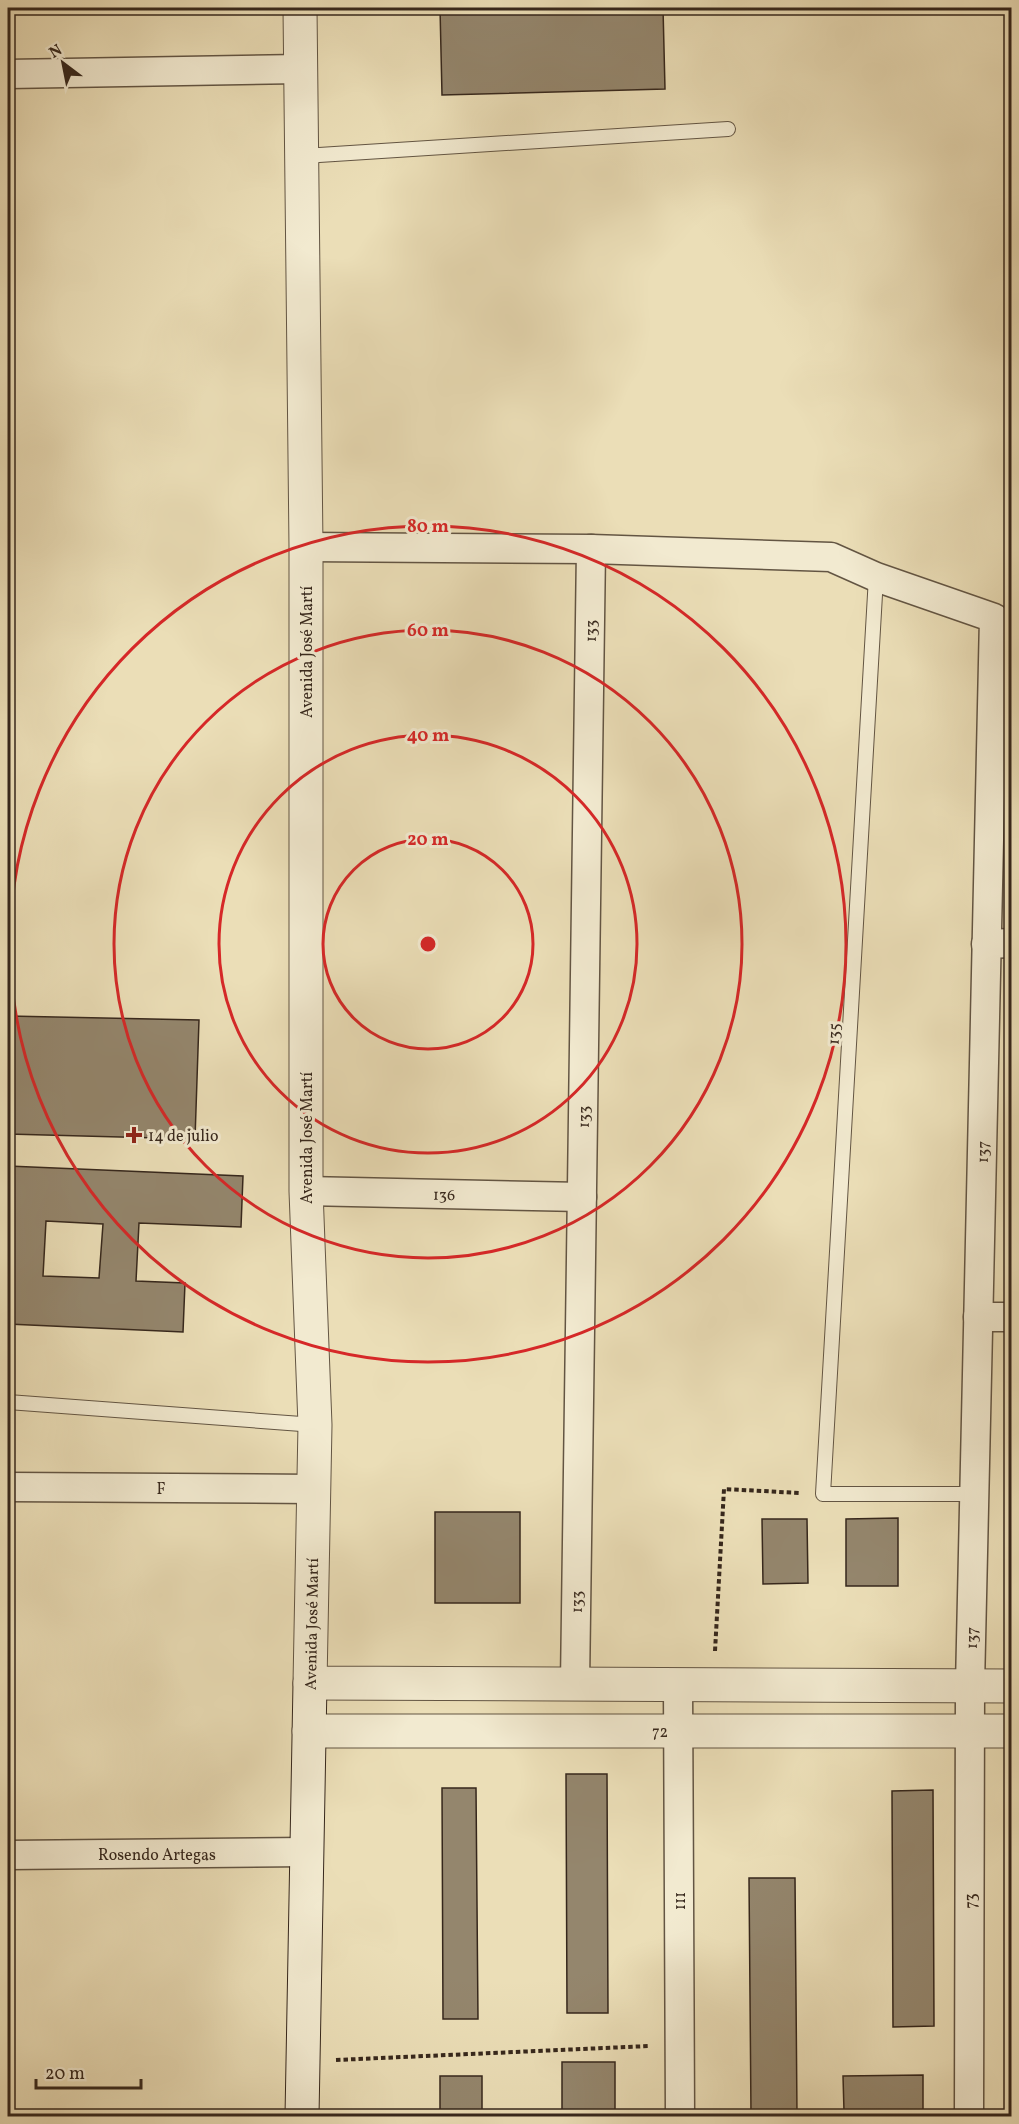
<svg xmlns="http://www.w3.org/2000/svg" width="1019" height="2124" font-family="Vollkorn,serif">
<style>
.building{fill:#94866d;stroke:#36271c;stroke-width:1.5;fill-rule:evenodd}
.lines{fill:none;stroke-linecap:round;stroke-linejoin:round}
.service-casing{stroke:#635543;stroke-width:16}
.minor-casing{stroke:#635543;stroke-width:31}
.tertiary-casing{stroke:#635543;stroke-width:35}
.secondary-casing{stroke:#36271c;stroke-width:35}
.path{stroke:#36271c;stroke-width:4;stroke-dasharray:4.5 3;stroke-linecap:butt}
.service{stroke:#f2ead0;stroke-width:14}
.minor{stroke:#f2ead0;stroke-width:28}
.tertiary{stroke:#f2ead0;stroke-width:33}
.secondary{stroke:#f2ead0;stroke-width:33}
.ring{fill:none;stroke:#d62828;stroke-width:3}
.poi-dot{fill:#8f2418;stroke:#f2ead0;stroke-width:2}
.labels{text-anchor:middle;stroke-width:6;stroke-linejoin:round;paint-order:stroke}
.street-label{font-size:16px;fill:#36271c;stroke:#f2ead0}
.poi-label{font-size:16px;fill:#36271c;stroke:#f2ead0;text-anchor:start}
.centre{fill:#d62828;stroke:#f2ead0;stroke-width:3}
.ring-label{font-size:18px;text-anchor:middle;font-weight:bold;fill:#d62828;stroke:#f2ead0;stroke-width:6;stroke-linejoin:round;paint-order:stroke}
</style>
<rect width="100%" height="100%" fill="#ebdeb7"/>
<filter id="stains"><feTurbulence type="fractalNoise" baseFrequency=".00333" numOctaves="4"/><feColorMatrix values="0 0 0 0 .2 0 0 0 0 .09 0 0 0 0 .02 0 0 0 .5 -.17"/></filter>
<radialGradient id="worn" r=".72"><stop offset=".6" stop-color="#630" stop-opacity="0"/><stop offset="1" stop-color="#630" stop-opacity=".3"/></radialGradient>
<g class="building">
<path d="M 440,8 L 663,8 L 665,89 L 442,95 Z"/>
<path d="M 8,1016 L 199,1020 L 195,1139 L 8,1134 Z"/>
<path d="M 8,1166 L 243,1176 L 241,1227 L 139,1223 L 136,1281 L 185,1283 L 183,1332 L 8,1324 ZM 46,1221 L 103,1224 L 99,1278 L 43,1276 Z"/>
<rect x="435" y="1512" width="85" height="91"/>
<path d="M 898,1518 L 898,1586 L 846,1586 L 846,1519 Z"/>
<path d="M 762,1519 L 807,1519 L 808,1583 L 763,1584 Z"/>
<path d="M 566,1774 L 607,1774 L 608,2013 L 567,2013 Z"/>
<path d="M 442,1788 L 476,1788 L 478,2019 L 443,2019 Z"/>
<path d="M 933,1790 L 934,2026 L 893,2027 L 892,1791 Z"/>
<path d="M 749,1878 L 795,1878 L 797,2114 L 751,2114 Z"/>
<rect x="562" y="2062" width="53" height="54"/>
<path d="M 923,2075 L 923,2110 L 844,2111 L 843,2076 Z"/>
<rect x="440" y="2076" width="42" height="40"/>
</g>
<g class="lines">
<g class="service-casing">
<g id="service">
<path d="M 301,159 L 319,155 L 728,129"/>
<path d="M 876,577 L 823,1494 L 974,1494"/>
<path d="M 8,1402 L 315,1425"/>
</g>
</g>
<g class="minor-casing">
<g id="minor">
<path d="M 8,74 L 300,69"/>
<path d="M 306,547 L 591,549 L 831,557 L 876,577 L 994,618 L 970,1686 L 969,2116"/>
<path d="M 986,944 L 1012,943"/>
<path d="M 306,1191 L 582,1197"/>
<path d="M 978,1317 L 1012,1317"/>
<path d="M 8,1487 L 314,1489"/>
<path d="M 575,1684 L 591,549"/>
<path d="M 678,1685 L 680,2116"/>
<path d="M 8,1855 L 307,1852"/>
</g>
</g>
<g class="tertiary-casing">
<g id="tertiary">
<path d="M 300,8 L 306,547 L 306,1191 L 315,1425 L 310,1683 L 1012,1686"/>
<path d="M 309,1731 L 1012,1731"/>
</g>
</g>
<g class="secondary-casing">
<path id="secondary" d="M 302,2116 L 310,1683"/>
</g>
<g class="path">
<path d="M 715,1651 L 724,1489 L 800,1493"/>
<path d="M 336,2060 L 649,2046"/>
</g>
<use href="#service" class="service"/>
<use href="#minor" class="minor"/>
<use href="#tertiary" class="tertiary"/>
<use href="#secondary" class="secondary"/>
</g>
<g class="ring">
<circle cx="428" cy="944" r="105"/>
<circle cx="428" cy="944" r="209"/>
<circle cx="428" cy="944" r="314"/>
<circle cx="428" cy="944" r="418"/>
</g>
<path class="poi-dot" d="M131 1126h6v6h6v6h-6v6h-6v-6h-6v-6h6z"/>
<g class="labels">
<g class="street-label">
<text transform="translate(590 631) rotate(-89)" y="6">133</text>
<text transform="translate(306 652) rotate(-90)" y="6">Avenida José Martí</text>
<text transform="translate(833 1034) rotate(-87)" y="6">135</text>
<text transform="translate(583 1117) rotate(-89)" y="6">133</text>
<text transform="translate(306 1138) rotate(-90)" y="6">Avenida José Martí</text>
<text transform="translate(982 1152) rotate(-89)" y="6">137</text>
<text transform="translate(444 1194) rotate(1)" y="6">136</text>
<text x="161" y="1494">F</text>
<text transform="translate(576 1602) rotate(-89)" y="6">133</text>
<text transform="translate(311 1624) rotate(-89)" y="6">Avenida José Martí</text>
<text transform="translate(971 1638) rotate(-89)" y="6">137</text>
<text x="660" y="1737">72</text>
<text x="157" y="1860">Rosendo Artegas</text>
<text transform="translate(679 1901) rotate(-90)" y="6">111</text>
<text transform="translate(970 1901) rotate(-90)" y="6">73</text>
</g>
<g class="poi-label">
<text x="148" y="1141">14 de julio</text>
</g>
</g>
<circle cx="428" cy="944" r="9" class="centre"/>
<g class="ring-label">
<text x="428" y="532">80 m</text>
<text x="428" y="636">60 m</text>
<text x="428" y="741">40 m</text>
<text x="428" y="845">20 m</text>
</g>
<rect width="1019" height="2124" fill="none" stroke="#ebdeb7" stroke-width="30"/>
<rect x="9" y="9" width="1001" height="2106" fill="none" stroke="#36271c" stroke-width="3"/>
<rect x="15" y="15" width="989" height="2094" fill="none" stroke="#36271c" stroke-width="1.5"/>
<g transform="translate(63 63) rotate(328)" stroke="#f2ead0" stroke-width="4.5" paint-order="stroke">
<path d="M0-4.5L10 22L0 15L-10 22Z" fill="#36271c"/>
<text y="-9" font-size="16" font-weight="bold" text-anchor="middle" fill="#36271c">N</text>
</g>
<path d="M36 2079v9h105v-9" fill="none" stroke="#36271c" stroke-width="3"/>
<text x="45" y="2079" font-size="18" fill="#36271c" stroke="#f2ead0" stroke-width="4.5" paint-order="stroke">20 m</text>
<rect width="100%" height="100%" filter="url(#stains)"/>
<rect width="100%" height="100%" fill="url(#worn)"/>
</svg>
